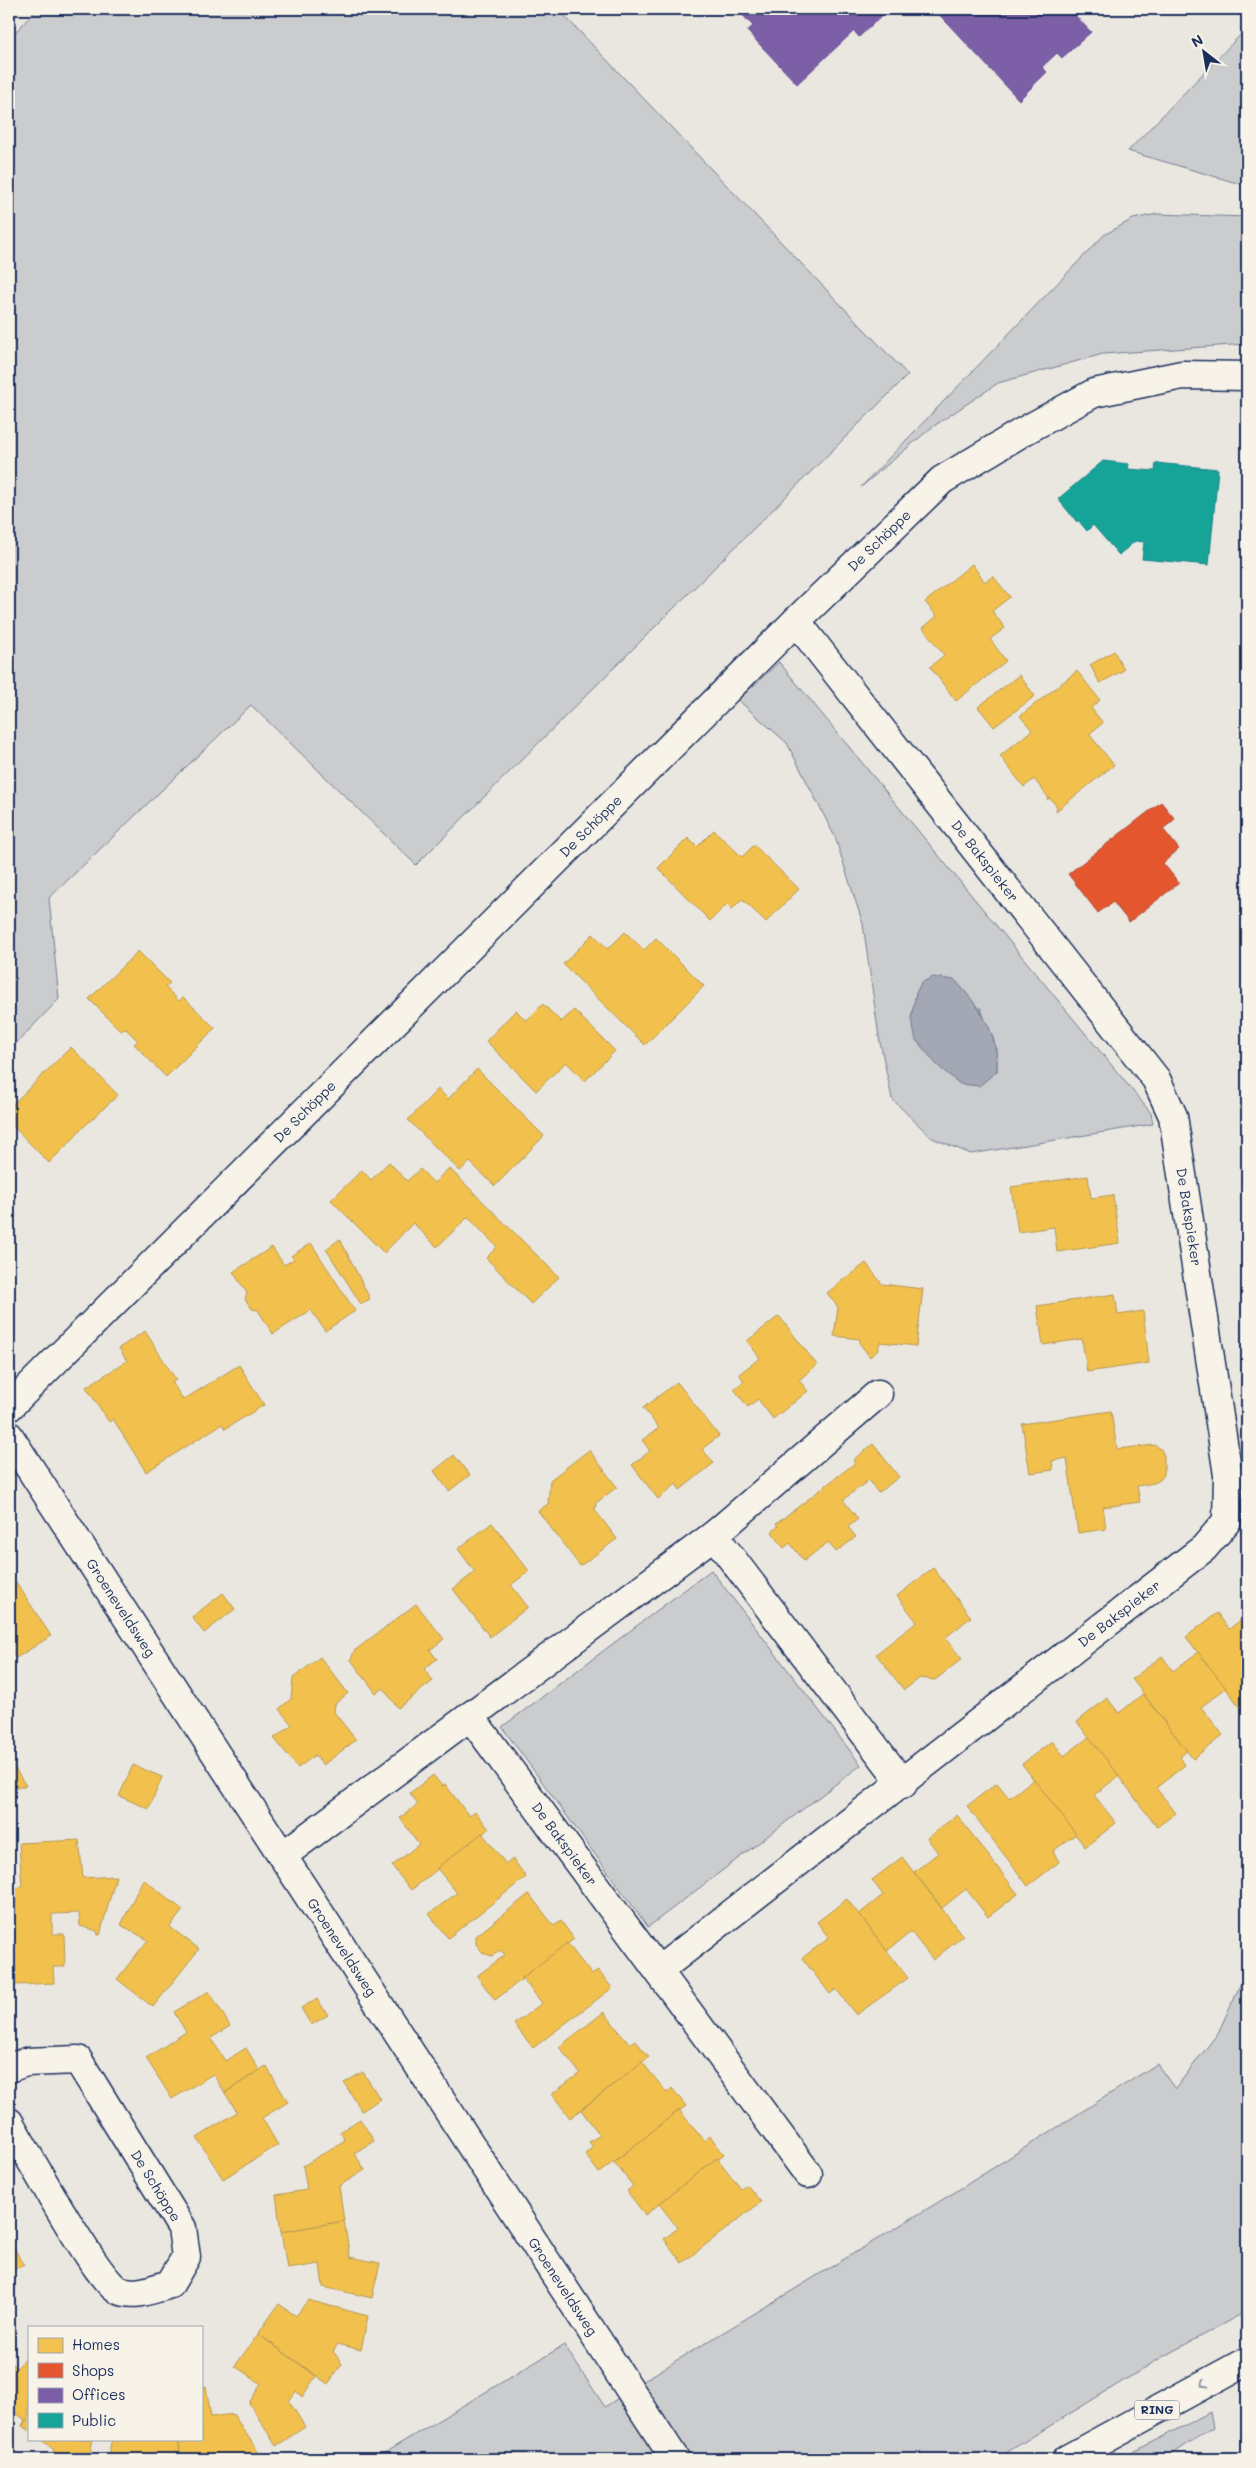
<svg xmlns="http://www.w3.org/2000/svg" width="1256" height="2468" font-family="Mali,sans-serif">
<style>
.green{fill:#cbcccd;stroke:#737e96;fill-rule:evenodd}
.water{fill:#a3a8b4;stroke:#6d7892}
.homes{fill:#f2c14e;stroke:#b29553}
.shops{fill:#e4572e;stroke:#a84b3c}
.offices{fill:#7b5ea7;stroke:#5e5091}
.public{fill:#17a398;stroke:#188087}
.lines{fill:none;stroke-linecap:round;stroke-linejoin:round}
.minor-casing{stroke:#1b2f5e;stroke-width:31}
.primary-casing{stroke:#1b2f5e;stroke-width:31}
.minor{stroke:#f7f3e8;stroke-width:28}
.primary{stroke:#f7f3e8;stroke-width:28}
.oneway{stroke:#8991a3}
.labels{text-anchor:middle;stroke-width:5;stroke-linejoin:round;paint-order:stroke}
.shield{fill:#f7f3e8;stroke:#5d6a87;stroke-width:1}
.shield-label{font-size:12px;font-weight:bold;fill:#1b2f5e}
.street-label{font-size:14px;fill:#1b2f5e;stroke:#f7f3e8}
</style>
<rect width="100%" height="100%" fill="#eae7e0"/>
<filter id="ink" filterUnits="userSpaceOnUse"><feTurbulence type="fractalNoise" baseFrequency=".02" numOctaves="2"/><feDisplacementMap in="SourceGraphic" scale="10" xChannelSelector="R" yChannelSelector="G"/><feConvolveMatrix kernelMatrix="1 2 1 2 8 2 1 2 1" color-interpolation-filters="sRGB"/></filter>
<g filter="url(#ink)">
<g class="green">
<path d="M 37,9 L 558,9 L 908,375 L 416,865 L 251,705 L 49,898 L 59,999 L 9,1051 L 9,39 Z"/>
<path d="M 1247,28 L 1247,186 L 1128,151 Z"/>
<path d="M 1157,214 L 1247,217 L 1247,344 L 1103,354 L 998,383 L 931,428 L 861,487 L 1104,235 L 1133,219 Z"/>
<path d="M 779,662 L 1151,1113 L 1153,1124 L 971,1154 L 932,1138 L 892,1099 L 879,1037 L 863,924 L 835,837 L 787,743 L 738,700 ZM 980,1007 L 997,1049 L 997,1071 Z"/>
<path d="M 711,1570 L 861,1765 L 648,1927 L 502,1727 Z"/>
<path d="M 1247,1970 L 1247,2311 L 1164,2356 L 996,2459 L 374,2459 L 564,2345 L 605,2407 L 643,2381 L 955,2192 L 1157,2064 L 1175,2089 L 1218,2033 Z"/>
<path d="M 1210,2412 L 1213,2427 L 1165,2459 L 1120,2459 Z"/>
</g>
<path class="water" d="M 933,977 L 955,980 C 981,1009 998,1031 997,1071 L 979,1086 L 960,1084 L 938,1066 L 916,1040 L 911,1019 L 916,993 L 921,983 Z"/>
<g class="homes">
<path d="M 972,564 L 985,582 L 993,576 L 1010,597 L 992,611 L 1005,628 L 990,639 L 1006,661 L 956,701 L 930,667 L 944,655 L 923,628 L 937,616 L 925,602 Z"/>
<path d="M 1114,651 L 1124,670 L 1100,683 L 1090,665 Z"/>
<path d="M 1077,671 L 1100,700 L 1091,708 L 1103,723 L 1089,734 L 1114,765 L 1056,811 L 1057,807 L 1050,798 L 1047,800 L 1048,797 L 1034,779 L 1024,787 L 1000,756 L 1032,730 L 1020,716 Z"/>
<path d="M 1019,675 L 1035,696 L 994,727 L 978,707 Z"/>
<path d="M 714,830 L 742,857 L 754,845 L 799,889 L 766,922 L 742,899 L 732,909 L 727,904 L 710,921 L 658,868 L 688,838 L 697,847 Z"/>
<path d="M 625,932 L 644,950 L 656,938 L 704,986 L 645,1045 L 563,964 L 593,934 L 608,949 Z"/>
<path d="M 138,951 L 170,983 L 165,987 L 179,1001 L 183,997 L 215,1028 L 166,1077 L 134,1044 L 138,1041 L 125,1028 L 121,1031 L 89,999 Z"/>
<path d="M 543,1004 L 561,1022 L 574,1010 L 615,1051 L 585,1081 L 566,1062 L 536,1091 L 486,1041 L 516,1010 L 526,1021 Z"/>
<path d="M 71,1047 L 118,1095 L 77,1133 L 78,1134 L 49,1163 L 9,1122 L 9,1108 Z"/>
<path d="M 477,1069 L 544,1136 L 495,1186 L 470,1162 L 460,1171 L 408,1120 L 438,1089 L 448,1099 Z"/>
<path d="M 389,1162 L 407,1181 L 420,1169 L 434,1183 L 449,1168 L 559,1277 L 531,1304 L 486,1258 L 497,1247 L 468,1217 L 437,1247 L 413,1223 L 384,1253 L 331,1200 L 362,1170 L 371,1180 Z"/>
<path d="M 1088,1176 L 1091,1198 L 1113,1195 L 1120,1243 L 1057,1252 L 1054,1227 L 1018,1232 L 1011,1187 Z"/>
<path d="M 340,1239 L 370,1299 L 361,1304 L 326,1249 Z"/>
<path d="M 311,1243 L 355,1311 L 325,1331 L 311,1310 L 273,1334 L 258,1310 L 252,1309 L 245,1299 L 247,1293 L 233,1272 L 272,1247 L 284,1265 L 294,1259 L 291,1256 Z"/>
<path d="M 866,1263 L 882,1284 L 923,1289 L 916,1346 L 880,1342 L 878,1350 L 870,1357 L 860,1344 L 860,1339 L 834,1336 L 838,1307 L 827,1293 L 841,1282 L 842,1279 L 845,1279 Z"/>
<path d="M 1115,1294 L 1118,1315 L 1143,1311 L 1149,1363 L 1087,1372 L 1082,1339 L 1043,1345 L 1037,1306 Z"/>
<path d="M 779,1316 L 817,1365 L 799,1380 L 808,1391 L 773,1419 L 758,1399 L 748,1407 L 734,1389 L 744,1381 L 739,1374 L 760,1358 L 747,1341 Z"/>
<path d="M 145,1331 L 176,1380 L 172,1382 L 183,1400 L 239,1365 L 264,1405 L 225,1429 L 222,1424 L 146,1472 L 113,1419 L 109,1422 L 86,1387 L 127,1361 L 119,1348 Z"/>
<path d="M 677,1382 L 719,1436 L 702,1449 L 714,1463 L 680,1490 L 676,1484 L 658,1499 L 632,1465 L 650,1451 L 642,1440 L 659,1428 L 643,1408 Z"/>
<path d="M 1111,1411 L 1117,1449 L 1155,1445 L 1161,1449 L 1164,1456 L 1164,1475 L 1160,1480 L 1154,1483 L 1137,1486 L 1140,1502 L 1103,1507 L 1106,1529 L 1078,1533 L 1067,1458 L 1052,1461 L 1053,1470 L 1030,1473 L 1022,1424 Z"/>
<path d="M 873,1444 L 899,1477 L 878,1493 L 869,1480 L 843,1500 L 858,1519 L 848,1527 L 856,1537 L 836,1552 L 828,1542 L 804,1561 L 790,1543 L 784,1548 L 772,1532 L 778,1526 L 776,1524 L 855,1463 L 853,1460 Z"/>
<path d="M 589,1450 L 617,1487 L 596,1503 L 595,1510 L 617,1539 L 580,1566 L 538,1511 L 548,1504 L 550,1480 Z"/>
<path d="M 454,1455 L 470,1475 L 449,1491 L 434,1471 Z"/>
<path d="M 492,1523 L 529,1571 L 511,1585 L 528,1607 L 490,1637 L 453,1589 L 475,1572 L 458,1549 Z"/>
<path d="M 933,1568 L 971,1617 L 945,1638 L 962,1659 L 935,1680 L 920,1678 L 904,1690 L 876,1654 L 917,1622 L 897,1596 Z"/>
<path d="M 16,1582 L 51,1636 L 16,1658 L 9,1647 L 9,1587 Z"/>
<path d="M 223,1593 L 235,1609 L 204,1633 L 192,1617 Z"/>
<path d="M 416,1604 L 444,1639 L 430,1650 L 437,1659 L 424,1669 L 433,1681 L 398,1708 L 383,1688 L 376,1693 L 351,1660 L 354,1651 Z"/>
<path d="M 1217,1613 L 1229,1629 L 1247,1615 L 1247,1716 L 1186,1637 Z"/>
<path d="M 1198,1652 L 1226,1688 L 1201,1707 L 1223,1735 L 1193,1759 L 1132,1679 L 1162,1656 L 1173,1671 Z"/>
<path d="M 320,1657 L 348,1693 L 335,1704 L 334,1712 L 356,1740 L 323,1765 L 315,1755 L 298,1768 L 274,1738 L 292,1725 L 279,1709 L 291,1699 L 293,1678 Z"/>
<path d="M 1143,1694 L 1187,1751 L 1180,1757 L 1185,1765 L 1156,1788 L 1176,1813 L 1157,1827 L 1077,1722 L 1107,1698 L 1119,1713 Z"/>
<path d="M 1089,1737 L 1119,1776 L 1094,1795 L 1116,1823 L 1085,1847 L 1022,1764 L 1052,1741 L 1064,1756 Z"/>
<path d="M 9,1759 L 26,1786 L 9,1787 Z"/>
<path d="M 133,1765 L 162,1777 L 149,1809 L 119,1796 Z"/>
<path d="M 433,1775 L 442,1786 L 445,1784 L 469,1816 L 475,1811 L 489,1829 L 411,1890 L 392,1866 L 419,1844 L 400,1818 L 418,1804 L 410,1793 Z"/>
<path d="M 1034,1779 L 1076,1834 L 1053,1851 L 1059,1862 L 1028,1886 L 967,1806 L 997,1783 L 1009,1798 Z"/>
<path d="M 957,1815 L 1018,1894 L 988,1917 L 966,1889 L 942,1908 L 914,1872 L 938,1853 L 927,1838 Z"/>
<path d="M 482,1833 L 506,1864 L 513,1859 L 526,1877 L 448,1938 L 429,1914 L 457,1893 L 437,1868 Z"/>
<path d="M 79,1840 L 83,1878 L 116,1876 L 100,1935 L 98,1935 L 97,1931 L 80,1926 L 79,1913 L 52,1914 L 52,1934 L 64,1934 L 65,1967 L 53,1967 L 54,1983 L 15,1985 L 11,1888 L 22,1887 L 19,1843 Z"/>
<path d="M 902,1857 L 963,1936 L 933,1960 L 911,1932 L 887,1951 L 859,1914 L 883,1895 L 872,1880 Z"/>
<path d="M 143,1879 L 183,1910 L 170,1927 L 199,1949 L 153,2007 L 117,1979 L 148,1940 L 121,1925 Z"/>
<path d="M 529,1894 L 554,1926 L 561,1921 L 574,1939 L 495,2000 L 477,1976 L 505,1955 L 501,1950 L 492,1956 L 483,1953 L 476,1944 L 476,1936 Z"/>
<path d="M 847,1899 L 908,1978 L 856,2015 L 836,1989 L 830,1994 L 802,1958 L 829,1938 L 817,1922 Z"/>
<path d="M 567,1943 L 592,1975 L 598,1970 L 612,1988 L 533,2048 L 514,2024 L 542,2003 L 522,1978 Z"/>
<path d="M 209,1991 L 230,2026 L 211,2038 L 225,2061 L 246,2048 L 259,2070 L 225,2093 L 213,2074 L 172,2099 L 146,2058 L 186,2032 L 174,2012 Z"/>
<path d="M 317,1999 L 328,2015 L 311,2025 L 301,2008 Z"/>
<path d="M 604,2012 L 629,2044 L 635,2040 L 649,2057 L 570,2118 L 552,2094 L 580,2073 L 559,2047 Z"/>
<path d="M 642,2062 L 667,2093 L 672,2088 L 686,2106 L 599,2173 L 585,2154 L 593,2147 L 589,2142 L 600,2135 L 581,2110 Z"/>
<path d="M 266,2066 L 288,2102 L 262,2118 L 278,2145 L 223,2179 L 197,2138 L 237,2112 L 225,2093 Z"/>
<path d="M 363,2072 L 380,2099 L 362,2111 L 344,2083 Z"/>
<path d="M 679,2110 L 704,2141 L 710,2136 L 724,2154 L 645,2215 L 627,2191 L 633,2186 L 614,2162 Z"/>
<path d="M 360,2119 L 374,2141 L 354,2153 L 365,2170 L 339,2186 L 344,2221 L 281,2232 L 276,2195 L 307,2190 L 303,2166 L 345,2140 L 340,2132 Z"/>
<path d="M 717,2158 L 741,2189 L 747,2185 L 761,2202 L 682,2263 L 664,2239 L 678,2228 L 659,2204 Z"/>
<path d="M 344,2221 L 350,2257 L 380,2263 L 372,2298 L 323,2287 L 320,2264 L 287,2269 L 281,2232 Z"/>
<path d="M 9,2231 L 12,2236 L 10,2242 L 24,2264 L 9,2273 Z"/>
<path d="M 308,2300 L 368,2316 L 361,2350 L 338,2344 L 333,2351 L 342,2364 L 328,2384 L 258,2334 L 279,2304 L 296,2316 Z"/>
<path d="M 258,2334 L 316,2376 L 302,2397 L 296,2391 L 289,2401 L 305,2427 L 276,2446 L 249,2403 L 261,2384 L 235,2366 Z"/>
<path d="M 29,2353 L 29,2418 L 22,2426 L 25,2420 L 9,2408 L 9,2362 L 17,2368 Z"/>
<path d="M 206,2386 L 211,2417 L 233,2414 L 261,2456 L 256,2459 L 181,2459 L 178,2439 L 201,2439 L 201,2387 Z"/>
<path d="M 29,2418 L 29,2431 L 22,2426 Z"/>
<path d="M 40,2439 L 93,2439 L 89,2459 L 53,2459 L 54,2450 Z"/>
<path d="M 112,2439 L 178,2439 L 181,2459 L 107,2459 Z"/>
</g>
<path class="shops" d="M 1161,802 L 1175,819 L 1163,829 L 1179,849 L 1163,863 L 1179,883 L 1129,922 L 1113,902 L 1098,913 L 1068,874 Z"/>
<g class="offices">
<path d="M 737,9 L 889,9 L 859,37 L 854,31 L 797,84 L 747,31 L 753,26 Z"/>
<path d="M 934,9 L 1069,9 L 1091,32 L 1062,58 L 1057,53 L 1042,67 L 1047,72 L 1019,100 Z"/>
</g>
<path class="public" d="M 1103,461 L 1129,464 L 1128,469 L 1155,471 L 1156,463 L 1218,469 L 1209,565 L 1142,559 L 1144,542 L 1135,541 L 1119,555 L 1093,525 L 1087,531 L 1078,520 L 1077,522 L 1058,499 Z"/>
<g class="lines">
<g class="minor-casing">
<g id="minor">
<path id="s1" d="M 9,1407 L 796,621 L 942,480 L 1024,431 L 1094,393 L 1182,375 L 1247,376"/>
<path id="s2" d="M 9,1436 L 675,2459"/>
<path d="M 714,1535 L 903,1784"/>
<path id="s3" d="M 470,1716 L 808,2174"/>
<path d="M 282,1856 L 714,1535 L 878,1394"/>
<path id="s4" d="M 659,1970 L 1204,1548 L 1227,1521 L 1228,1475 L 1173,1116 L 1156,1079 L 796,621"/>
<path id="s5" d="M 9,2068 L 26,2062 L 78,2060 L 182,2228 L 186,2257 L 170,2284 C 152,2289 136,2297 118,2290 C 99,2283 24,2148 9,2122"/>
</g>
</g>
<g class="primary-casing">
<path id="primary" d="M 1067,2459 L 1247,2361"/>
</g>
<use href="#minor" class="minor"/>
<use href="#primary" class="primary"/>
</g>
<defs><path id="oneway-chevron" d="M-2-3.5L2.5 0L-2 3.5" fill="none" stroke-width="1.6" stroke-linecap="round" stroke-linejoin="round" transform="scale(1.25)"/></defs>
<use class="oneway" href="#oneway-chevron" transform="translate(1204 2384) rotate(151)"/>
</g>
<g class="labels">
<rect class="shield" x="1134.5" y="2400.5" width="45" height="19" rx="4"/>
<g class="shield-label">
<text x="1157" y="2414">RING</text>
</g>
<g class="street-label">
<text dy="5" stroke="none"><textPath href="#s1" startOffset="1228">De Schöppe</textPath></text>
<text dy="5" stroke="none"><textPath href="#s1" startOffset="822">De Schöppe</textPath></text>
<text transform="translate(985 861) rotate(52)" y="5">De Bakspieker</text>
<text dy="5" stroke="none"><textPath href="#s1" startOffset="418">De Schöppe</textPath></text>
<text transform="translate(1189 1217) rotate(81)" y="5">De Bakspieker</text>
<text dy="5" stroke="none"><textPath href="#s2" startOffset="205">Groeneveldsweg</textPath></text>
<text dy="5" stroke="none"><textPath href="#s4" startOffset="582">De Bakspieker</textPath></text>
<text dy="5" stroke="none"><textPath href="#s3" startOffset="159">De Bakspieker</textPath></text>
<text dy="5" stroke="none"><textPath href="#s2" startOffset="610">Groeneveldsweg</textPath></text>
<text dy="5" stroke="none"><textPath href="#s5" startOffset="218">De Schöppe</textPath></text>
<text dy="5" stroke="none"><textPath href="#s2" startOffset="1015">Groeneveldsweg</textPath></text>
</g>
</g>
<rect width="1256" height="2468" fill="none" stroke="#f7f3e8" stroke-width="30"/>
<rect x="15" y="15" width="1226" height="2438" fill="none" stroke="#1b2f5e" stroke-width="2" filter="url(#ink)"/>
<rect x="28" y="2326" width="175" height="115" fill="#f7f3e8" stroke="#9fa5b1"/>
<rect x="38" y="2338" width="25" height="15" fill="#f2c14e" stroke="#9fa5b1"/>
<text x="72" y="2350" font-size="15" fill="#1b2f5e">Homes</text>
<rect x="38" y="2363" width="25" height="15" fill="#e4572e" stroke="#9fa5b1"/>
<text x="72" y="2376" font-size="15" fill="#1b2f5e">Shops</text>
<rect x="38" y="2388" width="25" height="15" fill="#7b5ea7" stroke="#9fa5b1"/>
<text x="72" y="2400" font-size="15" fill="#1b2f5e">Offices</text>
<rect x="38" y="2413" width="25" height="15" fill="#17a398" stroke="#9fa5b1"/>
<text x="72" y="2426" font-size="15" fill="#1b2f5e">Public</text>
<g transform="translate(1204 52) rotate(329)" stroke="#f7f3e8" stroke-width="4" paint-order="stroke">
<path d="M0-4L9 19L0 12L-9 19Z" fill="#1b2f5e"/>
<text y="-8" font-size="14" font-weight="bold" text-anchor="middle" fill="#1b2f5e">N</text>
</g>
</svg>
